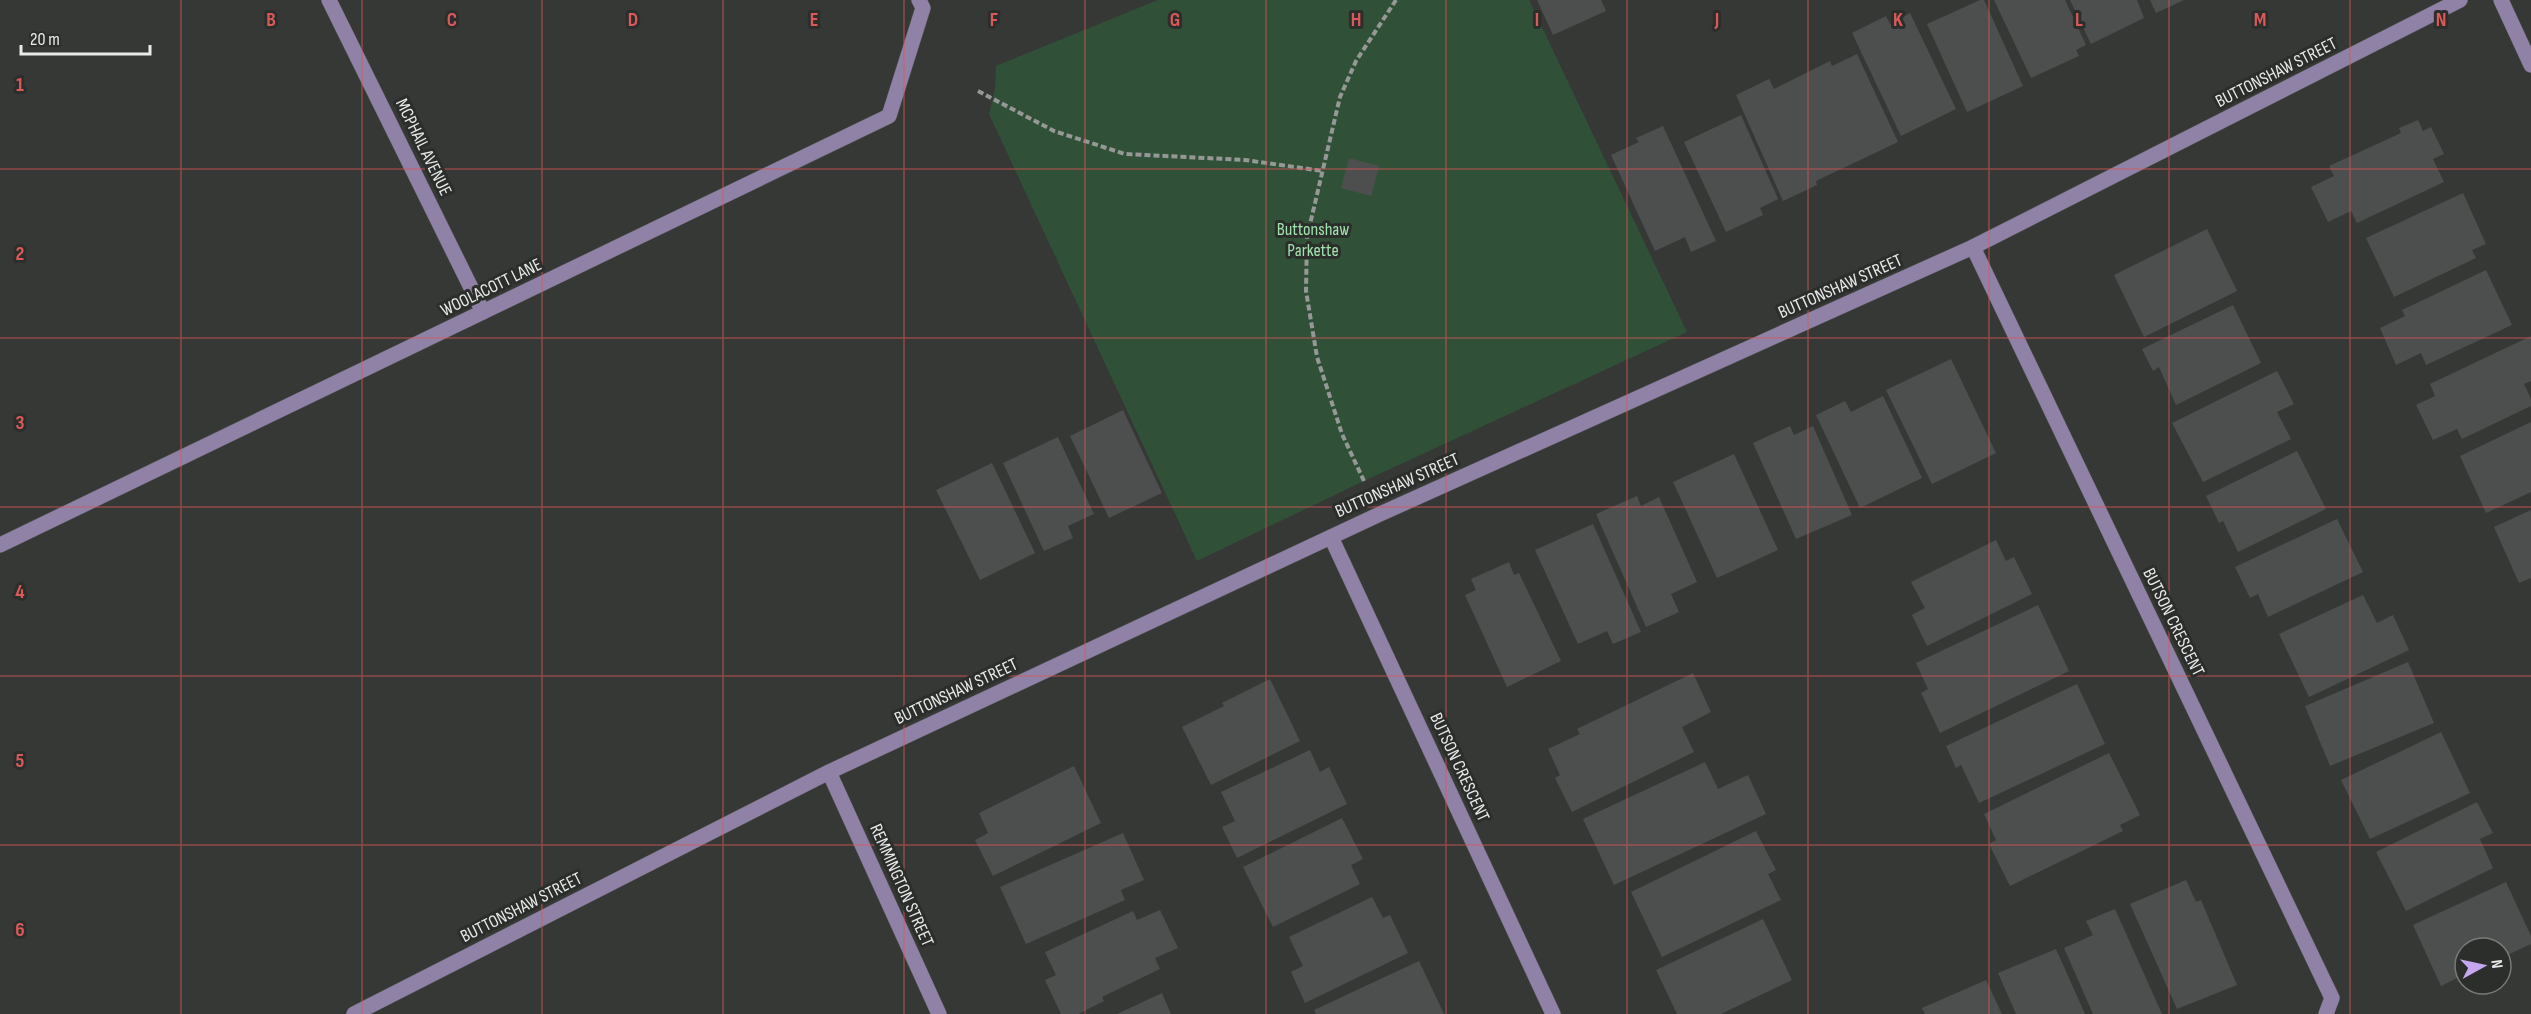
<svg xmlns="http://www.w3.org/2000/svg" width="2531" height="1014" font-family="'Sofia Sans Condensed',sans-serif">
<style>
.green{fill:#305138}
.building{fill:#4c4f4d}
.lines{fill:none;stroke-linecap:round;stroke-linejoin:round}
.minor-casing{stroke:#535553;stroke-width:16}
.path{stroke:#969897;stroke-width:4;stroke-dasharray:6 3;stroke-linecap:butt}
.minor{stroke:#9081a7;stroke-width:15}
.grid{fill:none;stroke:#db5958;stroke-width:1.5;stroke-opacity:0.55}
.labels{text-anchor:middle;stroke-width:6;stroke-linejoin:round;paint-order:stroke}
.street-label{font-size:18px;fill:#e9ebea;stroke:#2c2e2c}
.park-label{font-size:18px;fill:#9fe2ae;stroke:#2c2e2c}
.grid-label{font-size:20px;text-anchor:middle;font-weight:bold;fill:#db5958;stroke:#2c2e2c;stroke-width:6;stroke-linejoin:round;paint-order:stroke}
</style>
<rect width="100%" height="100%" fill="#363836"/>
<path class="green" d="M 1158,0 L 1529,0 L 1687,332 L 1364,481 L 1197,561 L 989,114 L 995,89 L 996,66 Z"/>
<g class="building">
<path d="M 1537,0 L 1601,0 L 1606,11 L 1553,35 Z"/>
<path d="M 1980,0 L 1984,0 L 2023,86 L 1967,112 L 1927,24 Z"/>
<path d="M 1994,0 L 2065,0 L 2086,45 L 2076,50 L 2079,56 L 2031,78 Z"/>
<path d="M 2070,0 L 2137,0 L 2144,18 L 2091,44 Z"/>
<path d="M 2150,0 L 2184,0 L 2156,13 Z"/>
<path d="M 1910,13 L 1956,109 L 1901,136 L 1852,33 L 1886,16 L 1890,24 Z"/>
<path d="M 1857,54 L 1898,142 L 1816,181 L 1817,185 L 1783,201 L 1736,95 L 1769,79 L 1774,89 L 1830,61 L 1832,66 Z"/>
<path d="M 1741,115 L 1778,199 L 1760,208 L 1763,215 L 1726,232 L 1684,142 Z"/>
<path d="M 2418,120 L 2423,131 L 2431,127 L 2444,154 L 2433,159 L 2444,182 L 2357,223 L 2351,211 L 2328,222 L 2311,187 L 2334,176 L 2329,166 L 2401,133 L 2399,128 Z"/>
<path d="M 1663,126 L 1716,241 L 1691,252 L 1685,237 L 1655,251 L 1611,155 L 1639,142 L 1636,138 Z"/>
<path d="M 1349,158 L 1379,166 L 1371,196 L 1341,188 Z"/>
<path d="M 2463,193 L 2486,244 L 2472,250 L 2476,258 L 2394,297 L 2366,238 Z"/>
<path d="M 2207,229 L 2237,291 L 2144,337 L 2114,275 Z"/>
<path d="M 2486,270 L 2512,325 L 2426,365 L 2421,353 L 2396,365 L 2380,328 L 2405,316 L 2402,310 Z"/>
<path d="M 2233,305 L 2261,363 L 2176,405 L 2159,367 L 2153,371 L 2142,349 Z"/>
<path d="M 2531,336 L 2531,381 L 2524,384 L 2531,399 L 2531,406 L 2462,439 L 2457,429 L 2433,440 L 2416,405 L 2435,396 L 2430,384 Z"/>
<path d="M 1951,359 L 1996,453 L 1932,484 L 1886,390 Z"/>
<path d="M 2277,371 L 2294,404 L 2277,412 L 2291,439 L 2203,482 L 2172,423 Z"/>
<path d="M 1883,396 L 1922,478 L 1860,508 L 1816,415 L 1845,401 L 1851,412 Z"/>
<path d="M 1123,410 L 1162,493 L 1109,518 L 1070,436 Z"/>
<path d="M 2531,422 L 2531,492 L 2486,513 L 2460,456 Z"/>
<path d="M 1790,426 L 1794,435 L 1813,426 L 1852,515 L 1796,539 L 1753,443 Z"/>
<path d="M 1058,437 L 1094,514 L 1068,526 L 1073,538 L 1044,551 L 1003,463 Z"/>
<path d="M 2297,451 L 2326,509 L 2238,552 L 2223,521 L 2219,523 L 2206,496 Z"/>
<path d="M 1734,454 L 1778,550 L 1717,578 L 1673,482 Z"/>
<path d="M 992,463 L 1035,553 L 980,580 L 936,490 Z"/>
<path d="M 1637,496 L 1641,506 L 1659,497 L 1697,582 L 1671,594 L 1679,612 L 1646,627 L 1596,514 Z"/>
<path d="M 2531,510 L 2531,578 L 2519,583 L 2494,527 Z"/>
<path d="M 2337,519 L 2363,572 L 2268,617 L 2258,594 L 2250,598 L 2235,567 Z"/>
<path d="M 1593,524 L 1641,632 L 1613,644 L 1607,631 L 1578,644 L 1535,550 Z"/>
<path d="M 1996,540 L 2006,561 L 2014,557 L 2032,594 L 1927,646 L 1912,615 L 1925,608 L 1911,582 Z"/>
<path d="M 1509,562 L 1514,575 L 1519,573 L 1561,661 L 1507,687 L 1465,595 L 1476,590 L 1471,579 Z"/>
<path d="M 2363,595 L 2377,623 L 2393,615 L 2409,650 L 2309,697 L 2279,634 Z"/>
<path d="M 2038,605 L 2069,671 L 1940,733 L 1921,693 L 1928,689 L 1916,663 Z"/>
<path d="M 2408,662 L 2434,723 L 2330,766 L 2305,706 Z"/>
<path d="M 1693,673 L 1711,712 L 1682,727 L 1694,752 L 1572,812 L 1555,778 L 1560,775 L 1548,749 L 1580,734 L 1577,729 Z"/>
<path d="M 1270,679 L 1300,741 L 1211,785 L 1182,727 L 1224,706 L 1222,703 Z"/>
<path d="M 2077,684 L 2105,744 L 1979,803 L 1961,765 L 1956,768 L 1946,746 Z"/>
<path d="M 2441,732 L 2470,793 L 2370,839 L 2341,780 Z"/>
<path d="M 1310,750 L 1320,772 L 1329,767 L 1347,804 L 1237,858 L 1222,827 L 1235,821 L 1221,792 Z"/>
<path d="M 2109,753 L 2140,815 L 2120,825 L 2123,831 L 2010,886 L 1989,844 L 1996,840 L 1984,814 Z"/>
<path d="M 1705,762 L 1718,789 L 1748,775 L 1766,814 L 1614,885 L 1583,819 Z"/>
<path d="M 1074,766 L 1101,823 L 993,876 L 975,840 L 988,833 L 979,813 Z"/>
<path d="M 2477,802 L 2493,833 L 2480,839 L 2493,868 L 2406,911 L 2376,852 Z"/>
<path d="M 1342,818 L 1363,859 L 1351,865 L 1360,884 L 1273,927 L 1243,867 Z"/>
<path d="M 1756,831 L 1776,870 L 1768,874 L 1781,900 L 1662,957 L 1631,892 Z"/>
<path d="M 1123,833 L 1144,880 L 1121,890 L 1125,900 L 1026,944 L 1000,887 Z"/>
<path d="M 2186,880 L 2196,902 L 2201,900 L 2237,985 L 2177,1009 L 2130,904 Z"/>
<path d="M 2506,882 L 2531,936 L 2531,944 L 2501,958 L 2501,948 L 2465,948 L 2465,974 L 2441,986 L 2413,925 Z"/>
<path d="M 1372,897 L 1383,918 L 1390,915 L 1408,953 L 1305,1003 L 1291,972 L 1303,966 L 1289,937 Z"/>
<path d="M 2115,909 L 2162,1014 L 2093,1014 L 2064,948 L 2093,935 L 2086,921 Z"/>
<path d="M 1160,910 L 1178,948 L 1155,958 L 1160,969 L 1102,997 L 1104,1001 L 1078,1014 L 1061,1014 L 1045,980 L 1056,975 L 1045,952 L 1133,911 L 1137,920 Z"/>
<path d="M 1763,919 L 1792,980 L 1721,1014 L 1677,1014 L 1656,970 Z"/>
<path d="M 2056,949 L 2085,1014 L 2016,1014 L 1998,973 Z"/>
<path d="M 1419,961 L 1444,1014 L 1316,1014 L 1314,1010 Z"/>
<path d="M 1986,980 L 2002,1014 L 1925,1014 L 1922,1008 Z"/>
<path d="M 1162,993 L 1171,1014 L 1117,1014 Z"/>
</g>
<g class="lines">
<g class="minor-casing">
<g id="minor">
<path d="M 329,0 L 483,312"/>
<path d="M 2501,0 L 2531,65"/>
<path d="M 1973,247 L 2332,998 L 2326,1014"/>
<path d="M 1331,537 L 1553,1014"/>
<path d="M 0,545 L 889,116 L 923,8 L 919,0"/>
<path d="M 829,772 L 939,1014"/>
<path d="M 354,1014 L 829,772 L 1380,514 L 1973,247 L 2460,0"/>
</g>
</g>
<g class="path">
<path d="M 978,91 L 1054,131 L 1125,154 L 1245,160 L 1323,171"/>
<path d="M 1364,481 L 1342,434 L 1317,357 L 1306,291 L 1307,237 L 1340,97 L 1356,61 L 1396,0"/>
</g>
<use href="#minor" class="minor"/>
</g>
<path class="grid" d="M 181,0 L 181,1014M 362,0 L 362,1014M 542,0 L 542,1014M 723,0 L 723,1014M 904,0 L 904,1014M 1085,0 L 1085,1014M 1266,0 L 1266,1014M 1446,0 L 1446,1014M 1627,0 L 1627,1014M 1808,0 L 1808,1014M 1989,0 L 1989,1014M 2169,0 L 2169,1014M 2350,0 L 2350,1014M 0,169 L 2531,169M 0,338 L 2531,338M 0,507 L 2531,507M 0,676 L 2531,676M 0,845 L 2531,845"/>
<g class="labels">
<g class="street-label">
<text transform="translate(2276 72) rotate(-27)" y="6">BUTTONSHAW STREET</text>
<text transform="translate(424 147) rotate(64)" y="6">MCPHAIL AVENUE</text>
<text transform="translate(1840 286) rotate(-24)" y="6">BUTTONSHAW STREET</text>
<text transform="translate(491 287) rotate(-26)" y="6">WOOLACOTT LANE</text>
<text transform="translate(1397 485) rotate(-24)" y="6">BUTTONSHAW STREET</text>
<text transform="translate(2174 622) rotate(64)" y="6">BUTSON CRESCENT</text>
<text transform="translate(956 691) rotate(-25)" y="6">BUTTONSHAW STREET</text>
<text transform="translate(1460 767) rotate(65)" y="6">BUTSON CRESCENT</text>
<text transform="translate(902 885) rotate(66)" y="6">REMMINGTON STREET</text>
<text transform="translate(521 907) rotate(-27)" y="6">BUTTONSHAW STREET</text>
</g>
<g class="park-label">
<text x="1313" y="235">Buttonshaw<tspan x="1313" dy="21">Parkette</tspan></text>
</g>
</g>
<g class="grid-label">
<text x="271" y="26">B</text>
<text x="452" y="26">C</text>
<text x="633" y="26">D</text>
<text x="814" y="26">E</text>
<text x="994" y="26">F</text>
<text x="1175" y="26">G</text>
<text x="1356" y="26">H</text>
<text x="1537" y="26">I</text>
<text x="1717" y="26">J</text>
<text x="1898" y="26">K</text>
<text x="2079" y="26">L</text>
<text x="2260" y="26">M</text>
<text x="2441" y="26">N</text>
<text x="20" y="91">1</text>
<text x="20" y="260">2</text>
<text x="20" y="429">3</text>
<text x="20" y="598">4</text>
<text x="20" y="767">5</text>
<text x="20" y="936">6</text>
</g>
<g transform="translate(2483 966) rotate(82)"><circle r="28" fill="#2c2e2c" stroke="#787a78" stroke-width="1.5"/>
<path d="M0-4.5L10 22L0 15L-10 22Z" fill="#c5a7f1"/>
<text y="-9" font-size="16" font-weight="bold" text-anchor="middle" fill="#e9ebea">N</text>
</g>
<path d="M21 45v9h129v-9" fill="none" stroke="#e9ebea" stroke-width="3"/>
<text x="30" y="45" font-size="18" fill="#e9ebea" stroke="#2c2e2c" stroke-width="4.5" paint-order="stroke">20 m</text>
</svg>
